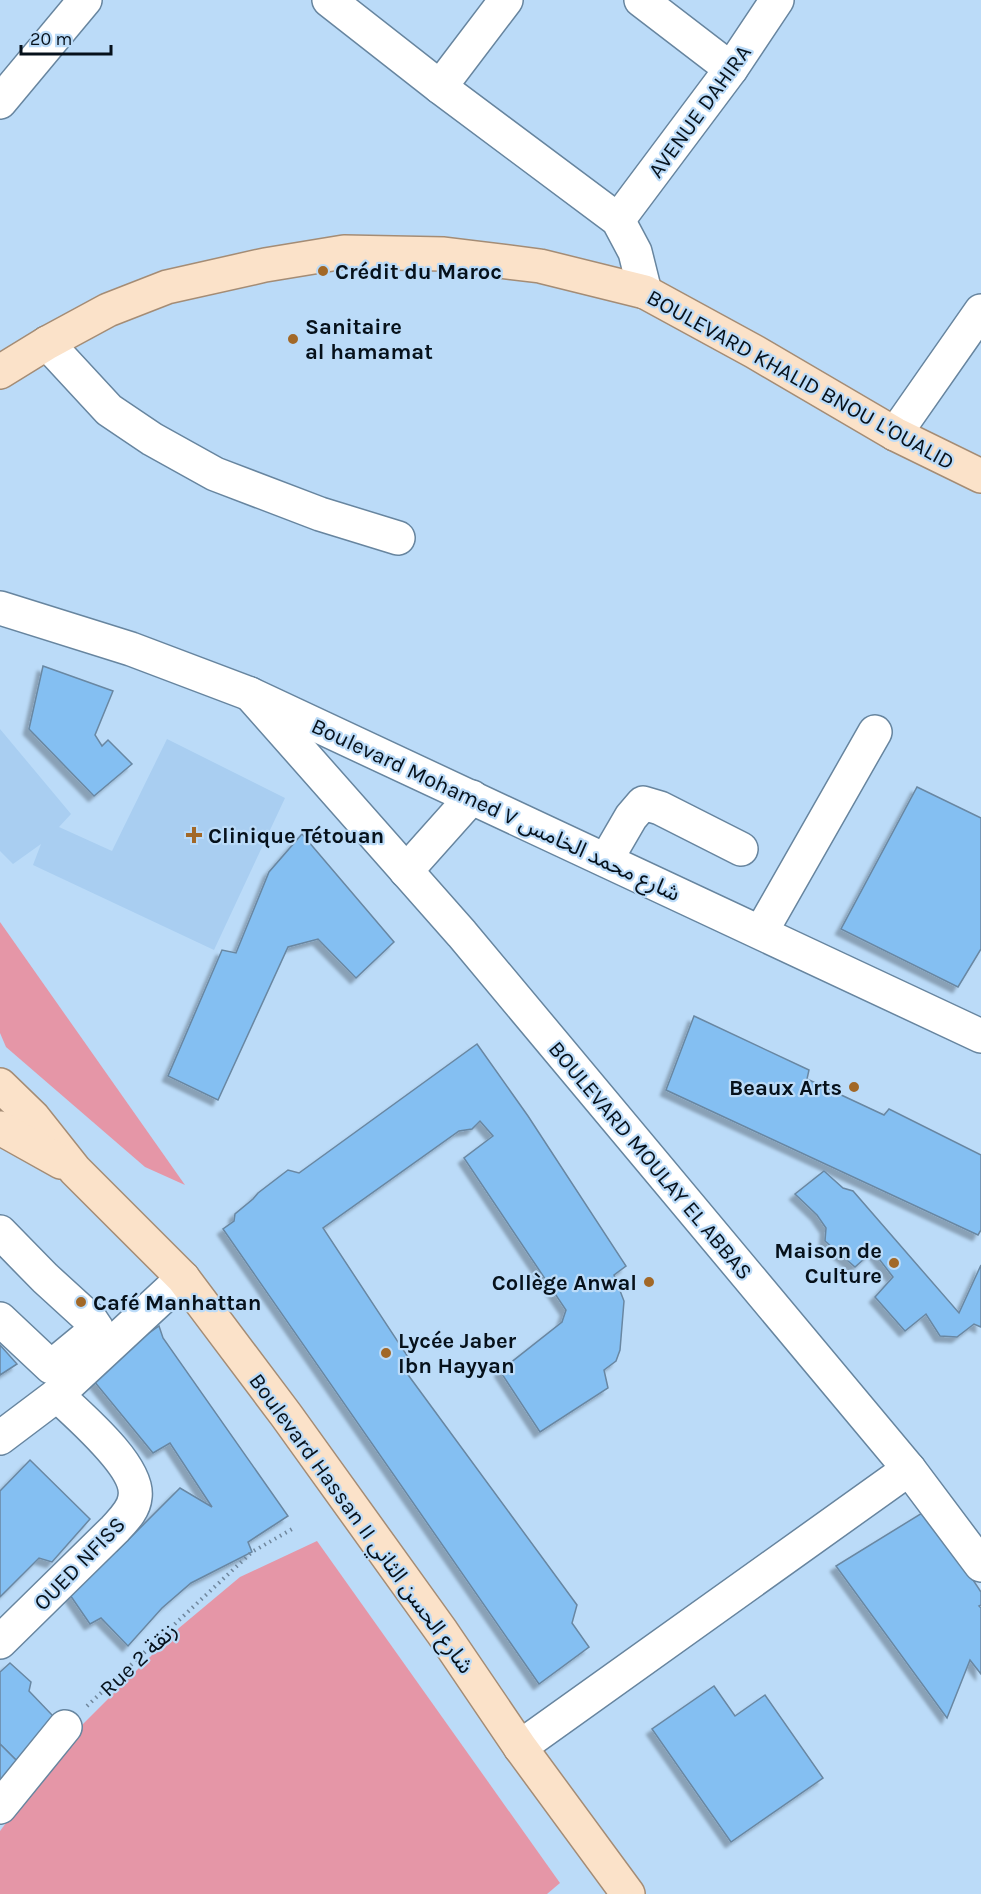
<svg xmlns="http://www.w3.org/2000/svg" width="981" height="1894" font-family="Karla,'Noto Sans Arabic',sans-serif">
<style>
.built{fill:#a9cef1}
.green{fill:#e596a7}
.building{fill:#84bff2;stroke:#6987a2;stroke-width:1.5;filter:url(#shadow)}
.lines{fill:none;stroke-linecap:round;stroke-linejoin:round}
.minor-casing{stroke:#67859f;stroke-width:36}
.major-casing{stroke:#a48c75;stroke-width:36}
.path{stroke:#70879d;stroke-width:4;stroke-dasharray:1.5 4.5;stroke-linecap:butt}
.minor{stroke:#fff;stroke-width:33}
.major{stroke:#fbe2c9;stroke-width:33}
.poi-dot{fill:#a26827;stroke:#bbdbf8;stroke-width:2}
.labels{text-anchor:middle;stroke-width:4.5;stroke-linejoin:round;paint-order:stroke}
.street-label{font-size:22px;fill:#06111b;stroke:#bbdbf8}
.poi-label{font-size:22px;font-weight:bold;fill:#06111b;stroke:#bbdbf8;text-anchor:start}
</style>
<defs>
<filter id="shadow"><feDropShadow dx="-5.5" dy="5.5" stdDeviation="1.5" flood-color="#0004"/></filter>
</defs>
<rect width="100%" height="100%" fill="#bbdbf8"/>
<path class="built" d="M 0,729 L 71,814 L 59,827 L 112,851 L 167,739 L 285,798 L 214,950 L 33,865 L 41,844 L 13,864 L 0,851 Z"/>
<g class="green">
<path d="M 0,922 L 185,1185 L 145,1167 L 6,1047 L 0,1033 Z"/>
<path d="M 317,1541 L 560,1883 L 547,1894 L 0,1894 L 0,1831 L 74,1733 L 179,1628 L 240,1577 Z"/>
</g>
<g class="building">
<path d="M 43,666 L 113,691 L 95,735 L 102,746 L 108,740 L 132,764 L 94,796 L 29,729 Z"/>
<path d="M 917,787 L 981,818 L 981,949 L 958,987 L 841,929 Z"/>
<path d="M 302,834 L 394,942 L 356,978 L 318,939 L 288,947 L 218,1100 L 168,1076 L 222,950 L 236,953 L 269,872 Z"/>
<path d="M 694,1016 L 809,1070 L 807,1079 L 884,1115 L 889,1109 L 981,1155 L 981,1230 L 978,1235 L 666,1090 Z"/>
<path d="M 477,1044 L 528,1116 L 626,1266 L 614,1275 L 624,1301 L 620,1350 L 616,1361 L 604,1370 L 608,1388 L 540,1432 L 500,1371 L 562,1322 L 566,1310 L 464,1158 L 493,1136 L 480,1121 L 472,1129 L 459,1131 L 323,1228 L 410,1360 L 406,1372 L 577,1605 L 572,1623 L 589,1647 L 539,1684 L 223,1229 L 234,1221 L 235,1214 L 253,1199 L 258,1193 L 288,1170 L 299,1173 Z"/>
<path d="M 824,1171 L 843,1188 L 853,1191 L 959,1313 L 981,1265 L 981,1327 L 974,1324 L 957,1337 L 940,1336 L 926,1314 L 905,1331 L 875,1297 L 893,1277 L 873,1251 L 855,1267 L 825,1241 L 826,1228 L 817,1215 L 795,1194 Z"/>
<path d="M 159,1326 L 163,1338 L 288,1516 L 248,1542 L 252,1552 L 191,1583 L 162,1608 L 128,1646 L 101,1618 L 90,1624 L 68,1592 L 107,1552 L 117,1551 L 180,1488 L 212,1507 L 170,1443 L 153,1453 L 89,1375 Z"/>
<path d="M 0,1345 L 17,1364 L 0,1375 Z"/>
<path d="M 30,1460 L 90,1519 L 52,1562 L 39,1558 L 0,1597 L 0,1491 Z"/>
<path d="M 927,1510 L 981,1592 L 981,1605 L 979,1606 L 981,1608 L 981,1674 L 970,1660 L 947,1718 L 836,1566 Z"/>
<path d="M 10,1663 L 31,1682 L 29,1691 L 53,1716 L 29,1751 L 18,1762 L 0,1744 L 0,1672 Z"/>
<path d="M 714,1686 L 735,1716 L 765,1695 L 823,1778 L 731,1842 L 652,1729 Z"/>
<path d="M 0,1744 L 18,1762 L 0,1785 Z"/>
</g>
<g class="lines">
<g class="minor-casing">
<g id="minor">
<path d="M 329,0 L 440,87 L 618,220 L 635,252 L 645,292"/>
<path d="M 641,0 L 731,69"/>
<path d="M 440,87 L 506,0"/>
<path d="M 0,102 L 85,0"/>
<path d="M 618,220 L 731,69 L 777,0"/>
<path d="M 47,343 L 109,410 L 152,439 L 215,474 L 320,514 L 398,538"/>
<path d="M 895,434 L 981,311"/>
<path d="M 0,608 L 131,649 L 250,694 L 981,1036"/>
<path d="M 250,694 L 462,934 L 909,1469 L 981,1565"/>
<path d="M 606,860 L 631,817 L 643,803 L 660,808 L 741,849"/>
<path d="M 406,871 L 472,797"/>
<path d="M 761,932 L 875,732"/>
<path d="M 0,1232 L 45,1278 L 91,1320 L 97,1329 L 51,1367 L 0,1319"/>
<path d="M 0,1438 L 57,1395 L 183,1278"/>
<path d="M 0,1642 L 115,1529 C 123,1520 134,1510 135,1497 C 140,1467 78,1415 57,1395"/>
<path d="M 520,1747 L 909,1469"/>
<path d="M 0,1807 L 65,1727"/>
</g>
</g>
<g class="major-casing">
<g id="major">
<path d="M 0,372 L 47,343 L 108,310 L 167,287 L 265,265 L 344,252 L 444,254 L 540,266 L 645,292 L 755,352 L 895,434 L 981,476"/>
<path d="M 0,1085 L 33,1117 L 75,1170 L 183,1278 L 286,1415 L 442,1632 L 520,1747 L 628,1894"/>
<path d="M 0,1128 L 61,1162"/>
</g>
</g>
<path class="path" d="M 87,1706 L 252,1552 L 292,1529"/>
<use href="#minor" class="minor"/>
<use href="#major" class="major"/>
</g>
<g class="poi-dot">
<circle cx="323" cy="271" r="6"/>
<circle cx="293" cy="339" r="6"/>
<path d="M191 826h6v6h6v6h-6v6h-6v-6h-6v-6h6z"/>
<circle cx="854" cy="1087" r="6"/>
<circle cx="894" cy="1263" r="6"/>
<circle cx="649" cy="1282" r="6"/>
<circle cx="81" cy="1302" r="6"/>
<circle cx="386" cy="1353" r="6"/>
</g>
<g class="labels">
<g class="street-label">
<text transform="translate(699 111) rotate(-54)" y="8">AVENUE DAHIRA</text>
<text transform="translate(801 379) rotate(29)" y="8">BOULEVARD KHALID BNOU L'OUALID</text>
<text transform="translate(496 809) rotate(25)" y="8">Boulevard Mohamed V شارع محمد الخامس</text>
<text transform="translate(651 1160) rotate(50)" y="8">BOULEVARD MOULAY EL ABBAS</text>
<text transform="translate(362 1523) rotate(54)" y="8">Boulevard Hassan II شارع الحسن الثاني</text>
<text transform="translate(79 1563) rotate(-46)" y="8">OUED NFISS</text>
<text transform="translate(138 1659) rotate(-43)" y="8">Rue 2 زنقة</text>
</g>
<g class="poi-label">
<text x="335" y="279">Crédit du Maroc</text>
<text x="305" y="334">Sanitaire<tspan x="305" dy="25">al hamamat</tspan></text>
<text x="208" y="843">Clinique Tétouan</text>
<text x="842" y="1095" text-anchor="end">Beaux Arts</text>
<text x="882" y="1258" text-anchor="end">Maison de<tspan x="882" dy="25">Culture</tspan></text>
<text x="637" y="1290" text-anchor="end">Collège Anwal</text>
<text x="93" y="1310">Café Manhattan</text>
<text x="398" y="1348">Lycée Jaber<tspan x="398" dy="25">Ibn Hayyan</tspan></text>
</g>
</g>
<path d="M21 45v9h90v-9" fill="none" stroke="#06111b" stroke-width="3"/>
<text x="30" y="45" font-size="18" fill="#06111b" stroke="#bbdbf8" stroke-width="4.5" paint-order="stroke">20 m</text>
</svg>
